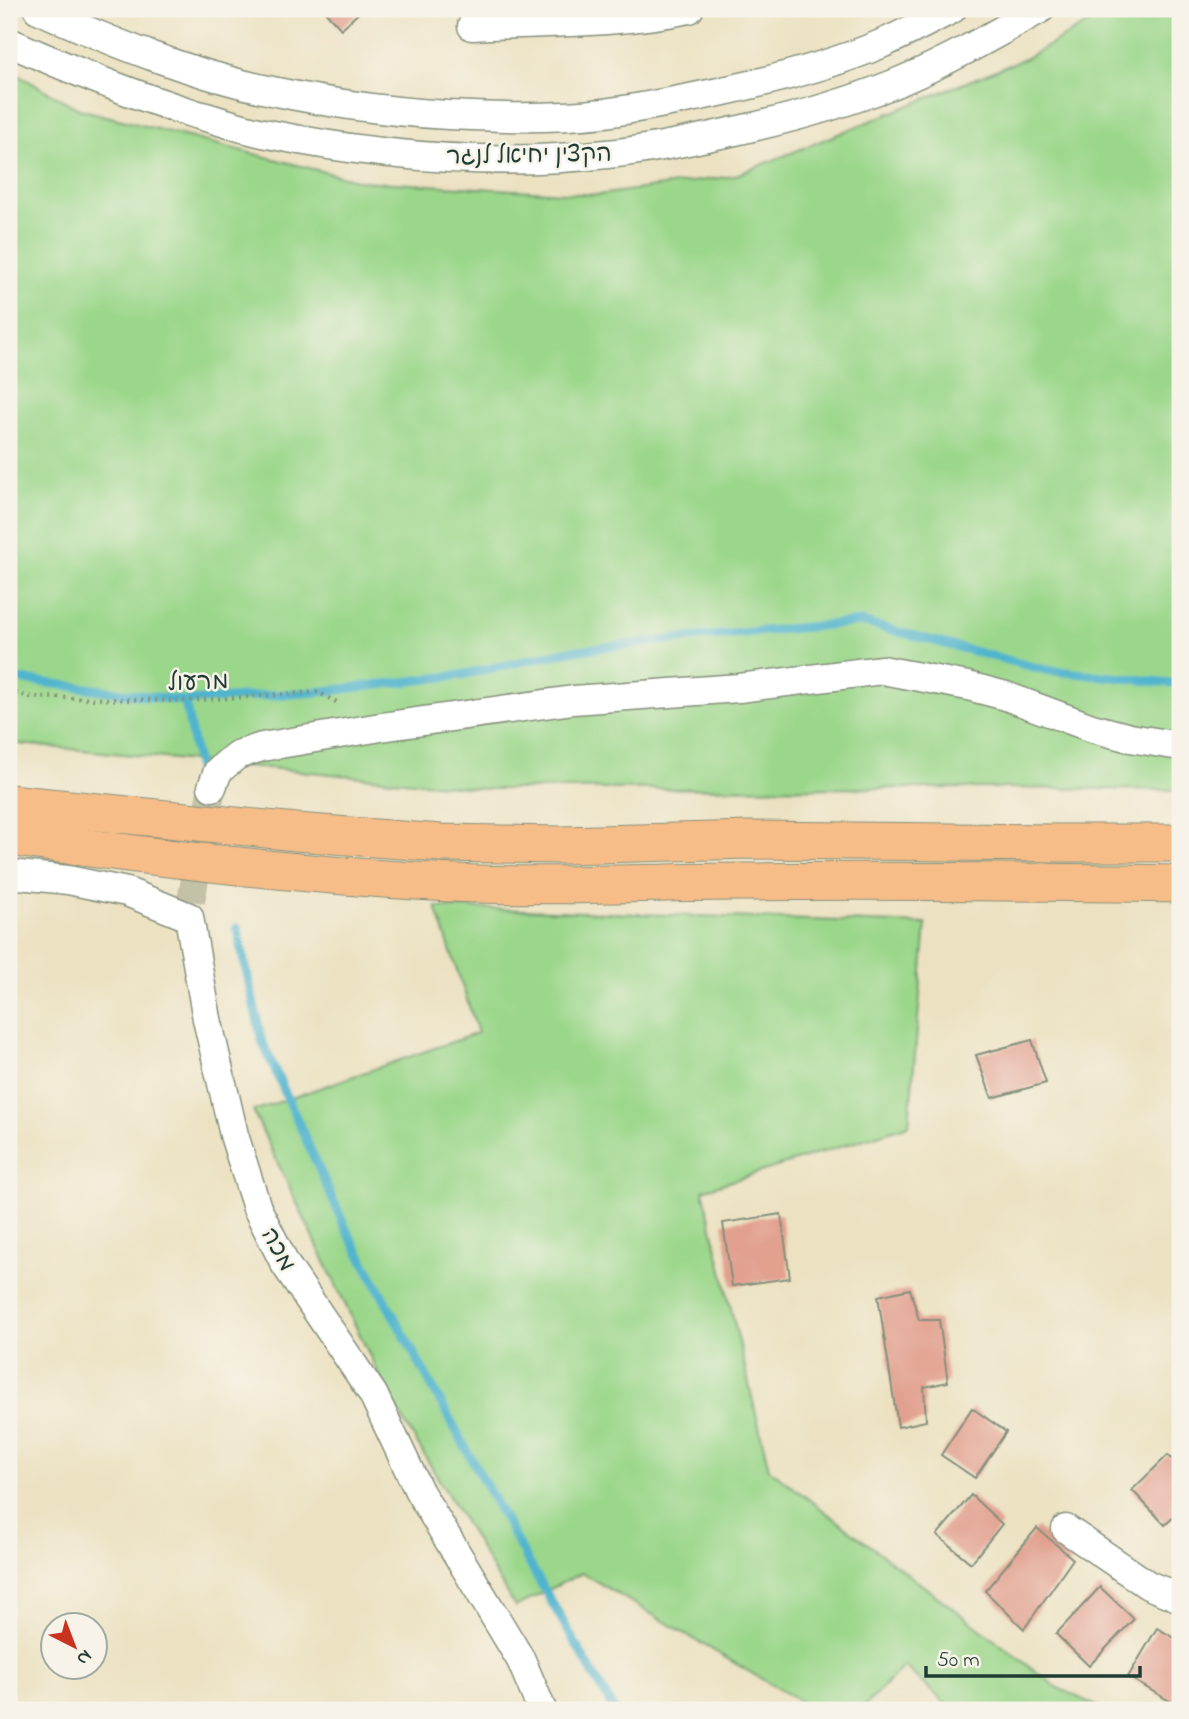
<svg xmlns="http://www.w3.org/2000/svg" width="1189" height="1719" font-family="'Indie Flower','Playpen Sans Hebrew',sans-serif">
<style>
.green{fill:#9bd78b;stroke:#5d8a60;stroke-width:2}
.lines{fill:none;stroke-linecap:round;stroke-linejoin:round}
.stream{stroke:#4fb4ce;stroke-width:9}
.building{fill:#e2a08f}
.minor-tunnel{stroke:#c3c1a6;stroke-width:28;stroke-dasharray:28 14;stroke-linecap:butt}
.minor-casing{stroke:#86907b;stroke-width:31}
.major-casing{stroke:#86907b;stroke-width:39}
.path{stroke:#86907b;stroke-width:4.5;stroke-dasharray:2 5;stroke-linecap:butt}
.minor{stroke:#fff;stroke-width:28}
.major{stroke:#f7bd88;stroke-width:37}
.labels{text-anchor:middle;stroke-width:5;stroke-linejoin:round;paint-order:stroke}
.street-label{font-size:24px;fill:#1f3d34;stroke:#f7f3e8}
</style>
<rect width="100%" height="100%" fill="#f7f3e8"/>
<filter id="ink" filterUnits="userSpaceOnUse"><feTurbulence type="fractalNoise" baseFrequency=".0143" numOctaves="2"/><feDisplacementMap in="SourceGraphic" scale="14" xChannelSelector="R" yChannelSelector="G"/><feConvolveMatrix kernelMatrix="1 2 1 2 8 2 1 2 1" color-interpolation-filters="sRGB"/></filter>
<filter id="wash" filterUnits="userSpaceOnUse"><feTurbulence type="fractalNoise" baseFrequency=".00686" numOctaves="4" result="noise"/><feDisplacementMap in="SourceGraphic" scale="28" xChannelSelector="R" yChannelSelector="G"/><feGaussianBlur stdDeviation="1.57" result="paint"/><feColorMatrix in="noise" values="0 0 0 0 0 0 0 0 0 0 0 0 0 0 0 0 0 1.4 0 .05"/><feComposite in="paint" operator="in"/></filter>
<g filter="url(#wash)">
<rect width="100%" height="100%" fill="#ece2c2"/>
<g class="green">
<path d="M 1114,9 L 1180,9 L 1180,790 L 1010,788 L 486,789 L 9,743 L 9,70 L 79,109 L 360,181 L 598,195 L 734,176 L 1026,58 Z"/>
<path d="M 436,907 L 926,924 L 909,1125 L 703,1190 L 769,1469 L 1058,1688 L 1105,1710 L 952,1710 L 904,1666 L 861,1710 L 814,1710 L 582,1573 L 515,1607 L 389,1396 L 253,1111 L 478,1033 Z"/>
</g>
<g class="lines">
<g class="stream">
<path d="M 9,678 L 185,701 L 318,692 L 461,675 L 570,651 L 688,638 L 861,622 L 1045,670 L 1180,684"/>
<path d="M 185,701 L 199,773"/>
<path d="M 237,928 L 262,1041 L 345,1227 L 518,1544 L 614,1710"/>
</g>
</g>
<g id="blocks">
<g class="building">
<path d="M 323,9 L 363,9 L 341,29 Z"/>
<path d="M 1032,1040 L 1046,1083 L 992,1098 L 976,1055 Z"/>
<path d="M 781,1214 L 790,1278 L 732,1286 L 723,1223 Z"/>
<path d="M 910,1289 L 919,1320 L 939,1320 L 948,1382 L 924,1387 L 926,1421 L 898,1427 L 878,1296 Z"/>
<path d="M 972,1408 L 1006,1432 L 975,1478 L 941,1455 Z"/>
<path d="M 1168,1455 L 1180,1467 L 1180,1511 L 1165,1525 L 1132,1490 Z"/>
<path d="M 971,1495 L 1002,1524 L 971,1563 L 937,1535 Z"/>
<path d="M 1037,1528 L 1073,1559 L 1024,1629 L 985,1591 Z"/>
<path d="M 1100,1587 L 1134,1619 L 1089,1666 L 1056,1634 Z"/>
<path d="M 1157,1628 L 1180,1641 L 1180,1707 L 1128,1677 Z"/>
</g>
</g>
</g>
<g filter="url(#ink)">
<use href="#blocks" fill-opacity="0" stroke="#86907b" stroke-width="2"/>
<g class="lines">
<path class="minor-tunnel" d="M 191,901 L 212,787"/>
<g class="minor-casing">
<g id="minor">
<path d="M 38,9 C 113,43 191,74 272,91 C 338,105 405,114 472,116 C 516,118 560,118 604,113 C 642,108 681,100 719,92 C 774,80 829,66 881,44 C 905,34 929,21 952,9"/>
<path d="M 472,26 C 544,22 618,24 689,9"/>
<path d="M 9,42 C 71,70 130,94 195,114 C 218,120 240,128 263,133 C 375,156 493,167 607,154 C 650,150 693,140 735,131 C 790,119 844,104 896,83 C 945,63 994,35 1040,9"/>
<path d="M 212,787 L 218,771 L 237,755 L 262,747 L 381,727 L 573,700 L 739,688 L 882,670 L 968,686 L 1006,696 L 1092,728 L 1130,738 L 1180,746"/>
<path d="M 9,874 L 68,880 L 127,892 L 189,917 L 207,1019 L 234,1135 L 257,1208 L 285,1264 L 373,1394 L 419,1491 L 521,1660 L 542,1710"/>
<path d="M 1066,1529 L 1148,1585 L 1180,1598"/>
</g>
</g>
<g class="major-casing">
<g id="major">
<path d="M 9,803 L 296,832 L 441,843 L 562,845 L 750,840 L 1060,843 L 1180,843"/>
<path d="M 9,837 C 164,859 321,878 478,884 C 567,887 655,882 744,882 C 889,880 1035,882 1180,884"/>
</g>
</g>
<path class="path" d="M 9,691 L 31,697 L 185,701 L 318,692 L 340,704"/>
<use href="#minor" class="minor"/>
<use href="#major" class="major"/>
</g>
</g>
<g class="labels">
<g class="street-label">
<text transform="translate(529 154) rotate(-1)" y="8">הקצין יחיאל לנגר</text>
<text transform="translate(198 681) rotate(-2)" y="8">מרעול</text>
<text transform="translate(279 1249) rotate(62)" y="8">מכה</text>
</g>
</g>
<rect width="1189" height="1719" fill="none" stroke="#f7f3e8" stroke-width="35"/>
<g transform="translate(74 1646) rotate(138)"><circle r="33" fill="#f7f3e8" stroke="#a1aaa0" stroke-width="2"/>
<path d="M0-5L12 26L0 18L-12 26Z" fill="#c8321e"/>
<text y="-10" font-size="19" font-weight="bold" text-anchor="middle" fill="#1f3d34">N</text>
</g>
<path d="M926 1666v10h214v-10" fill="none" stroke="#1f3d34" stroke-width="3.5"/>
<text x="937" y="1666" font-size="21" fill="#1f3d34" stroke="#f7f3e8" stroke-width="5" paint-order="stroke">50 m</text>
</svg>
